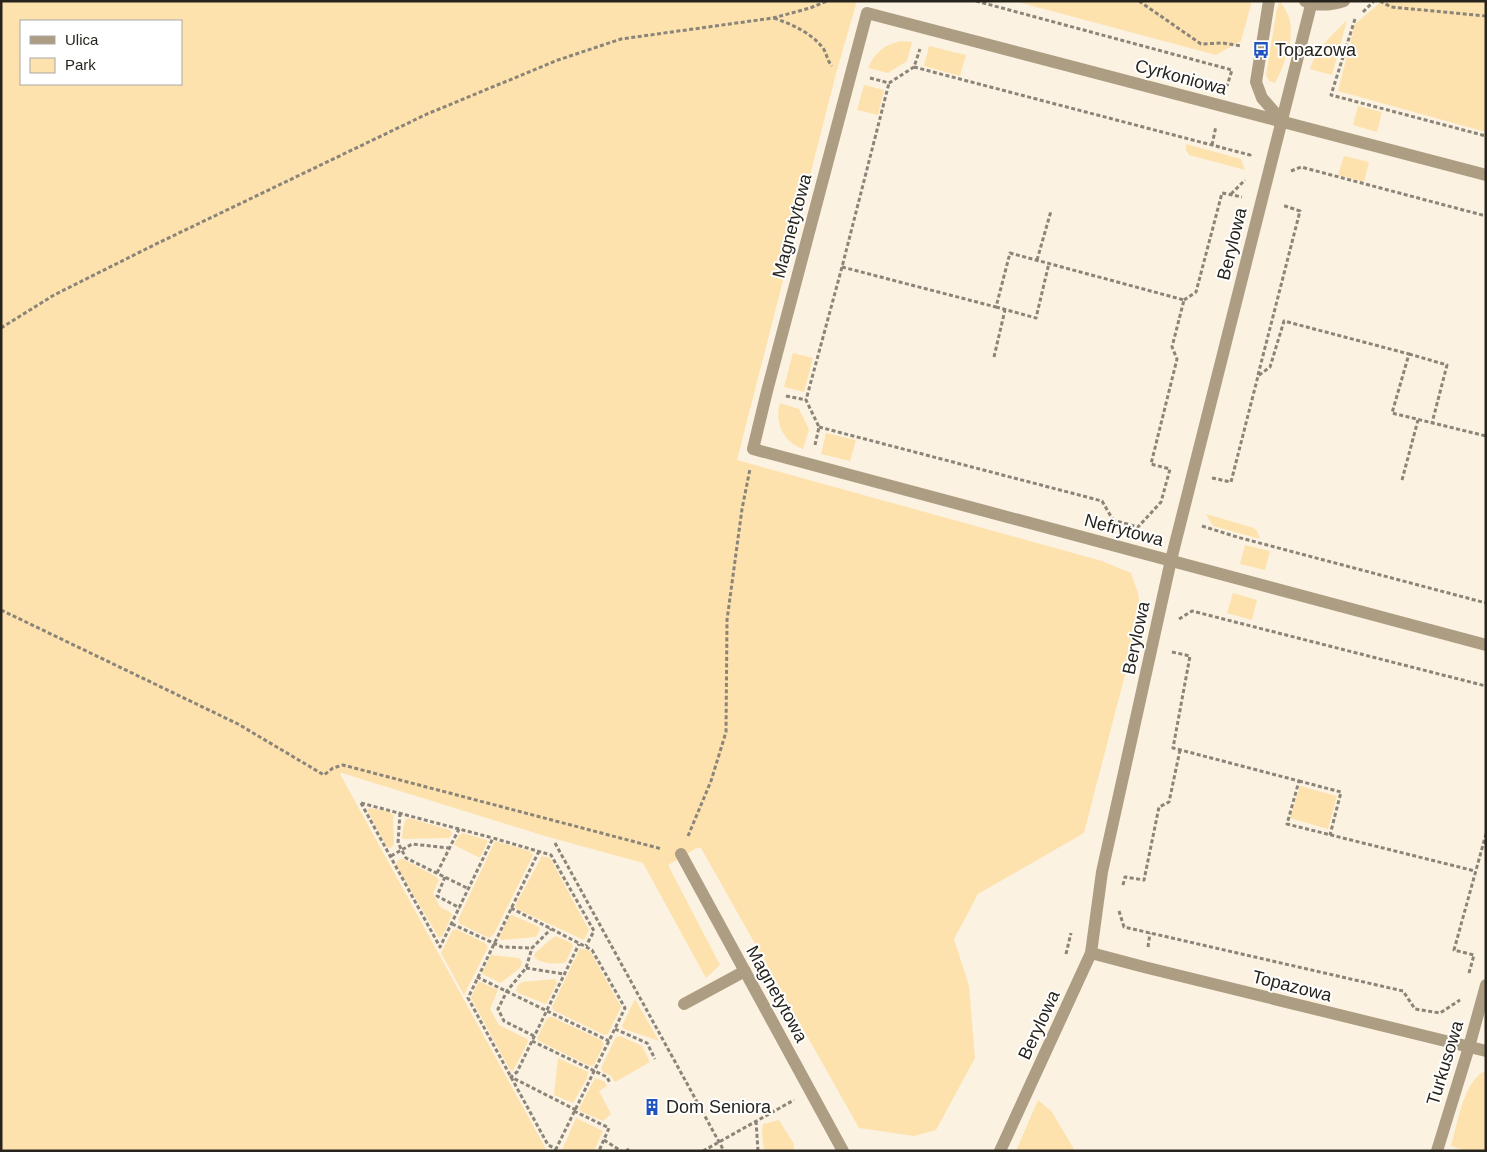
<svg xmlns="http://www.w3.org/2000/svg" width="1487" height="1152" font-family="Helvetica,sans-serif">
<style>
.green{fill:#fde2ae;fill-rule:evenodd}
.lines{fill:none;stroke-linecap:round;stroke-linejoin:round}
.path{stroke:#8b8479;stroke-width:3;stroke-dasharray:4 2.5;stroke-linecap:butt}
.service{stroke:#ad9e83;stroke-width:12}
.minor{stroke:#ad9e83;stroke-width:12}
.labels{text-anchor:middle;stroke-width:4;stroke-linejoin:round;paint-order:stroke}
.poi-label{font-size:18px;fill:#27241d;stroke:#fff;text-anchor:start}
.street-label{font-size:18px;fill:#27241d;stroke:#fff}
</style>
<rect width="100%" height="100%" fill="#fcf2e1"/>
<g class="green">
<path d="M 1,1 L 857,1 L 837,70 L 737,460 L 1102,561 L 1131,573 L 1138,593 L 1141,613 L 1084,833 L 978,894 L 954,939 L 969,986 L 975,1058 L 936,1130 L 914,1136 L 859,1128 L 701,848 L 697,848 L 668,865 L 720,965 L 706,978 L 643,863 L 545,836 L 342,773 L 340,774 L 547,1151 L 1,1151 ZM 21,21 L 181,21 L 181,84 L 21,84 Z"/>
<path d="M 1014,1 L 1252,1 L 1241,41 L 1216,55 Z"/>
<path d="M 1280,1 C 1284,8 1289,14 1290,22 C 1294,40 1283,68 1275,83 L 1269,81 L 1266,75 L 1277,8 Z"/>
<path d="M 1382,1 L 1486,1 L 1486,132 L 1338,91 L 1355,24 Z"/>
<path d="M 1347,20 L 1332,75 L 1310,69 C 1316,49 1332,35 1347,20 Z"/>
<path d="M 901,41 L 912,42 L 907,61 L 888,73 L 868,68 C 875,52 884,45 901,41 Z"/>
<path d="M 929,46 L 966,55 L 960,76 L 924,66 Z"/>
<path d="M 864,85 L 884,90 L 878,115 L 857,110 Z"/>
<path d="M 1358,106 L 1382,112 L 1377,132 L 1353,125 Z"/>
<path d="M 1186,144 L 1241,159 L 1245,170 L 1189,155 L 1186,150 Z"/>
<path d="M 1344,156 L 1369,162 L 1364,182 L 1338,175 Z"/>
<path d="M 793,353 L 813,358 L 804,392 L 784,387 Z"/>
<path d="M 780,403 L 799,409 L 809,429 L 803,449 C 784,443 774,423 780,403 Z"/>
<path d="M 826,433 L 856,440 L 850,461 L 821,454 Z"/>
<path d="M 1206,514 L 1254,528 L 1257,531 L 1260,539 L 1213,526 Z"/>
<path d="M 1245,545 L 1270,551 L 1265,570 L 1240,564 Z"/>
<path d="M 1233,593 L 1257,600 L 1252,620 L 1227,613 Z"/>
<path d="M 1300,786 L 1337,796 L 1328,829 L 1290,818 Z"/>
<path d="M 370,808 L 390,812 L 393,815 L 394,844 L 391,848 L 387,847 L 367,810 Z"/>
<path d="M 409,818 L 450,830 L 452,834 L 449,838 L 403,839 L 402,837 L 405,820 Z"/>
<path d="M 463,833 L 487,840 L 487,843 L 480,858 L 454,845 L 459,835 Z"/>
<path d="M 495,841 L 530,851 L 533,855 L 494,934 L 489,938 L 460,924 L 458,920 Z"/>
<path d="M 542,856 L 550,858 L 589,930 L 584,940 L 517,909 L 515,906 Z"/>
<path d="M 403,859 L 435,876 L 439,880 L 433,893 L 440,907 L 450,912 L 452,915 L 443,935 L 439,938 L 396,865 L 398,860 Z"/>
<path d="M 512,915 L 539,927 L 540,930 L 536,937 L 502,940 L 499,938 L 509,917 Z"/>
<path d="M 456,929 L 485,943 L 488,947 L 464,995 L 441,953 L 452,931 Z"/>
<path d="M 555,936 L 572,943 L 573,946 L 566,962 C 557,965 541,964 534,957 L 535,953 Z"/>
<path d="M 580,948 L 590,951 L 621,1007 L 608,1034 L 604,1035 L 553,1010 L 552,1007 Z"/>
<path d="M 491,955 L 519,958 L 522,962 L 521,967 L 501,983 L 482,974 Z"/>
<path d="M 555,979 L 557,983 L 546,1004 L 518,993 L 516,990 L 518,985 L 522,982 Z"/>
<path d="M 478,982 L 481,982 L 498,990 L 490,1009 L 499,1025 L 527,1039 L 528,1042 L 513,1071 L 510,1070 L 471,998 Z"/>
<path d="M 635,999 L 659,1041 L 624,1029 L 622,1026 Z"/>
<path d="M 552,1017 L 601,1040 L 604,1044 L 594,1065 L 590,1066 L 539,1041 L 537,1038 L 547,1018 Z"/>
<path d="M 620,1036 L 642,1046 L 650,1062 L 615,1082 L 611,1076 L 603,1072 L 601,1068 L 616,1037 Z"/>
<path d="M 558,1058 L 588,1072 L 587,1078 L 573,1103 L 554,1095 Z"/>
<path d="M 1486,1070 L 1486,1151 L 1466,1151 L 1451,1146 C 1458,1122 1463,1082 1486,1070 Z"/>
<path d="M 595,1078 L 604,1081 L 607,1086 L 599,1091 L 611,1114 L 603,1121 L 582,1112 L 579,1109 Z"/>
<path d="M 1038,1100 L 1052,1112 L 1075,1151 L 1016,1151 Z"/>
<path d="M 576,1118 L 603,1131 L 594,1151 L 562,1150 Z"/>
<path d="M 779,1120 L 794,1144 L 794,1151 L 764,1151 L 762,1133 L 763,1124 Z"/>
</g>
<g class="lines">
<g class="path">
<path d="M 976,1 L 1232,70 L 1227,86"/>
<path d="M 1139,1 L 1201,44 L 1223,43 L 1241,46"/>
<path d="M 1380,1 L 1391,7 L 1486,16"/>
<path d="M 1363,12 L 1374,1"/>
<path d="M 774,18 C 793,25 810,32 823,48 C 827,54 827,61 832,66"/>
<path d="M 1355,19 L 1331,95 L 1486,136"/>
<path d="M 914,67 L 1250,155 L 1250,158"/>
<path d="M 870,78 L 889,83 L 914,67 L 920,49"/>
<path d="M 1212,145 L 1216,126"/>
<path d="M 1291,171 L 1301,167 L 1486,216"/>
<path d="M 1231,194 L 1245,180"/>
<path d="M 1037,260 L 1051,211"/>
<path d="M 842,267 L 996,307 L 1010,253 L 1184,300 L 1172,347 L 1177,359 L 1151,464 L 1170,469 L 1161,502 L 1138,527 L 1113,520"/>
<path d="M 1184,300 L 1196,292 L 1222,193 L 1242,197"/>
<path d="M 996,307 L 1036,318 L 1049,263"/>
<path d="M 1,328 L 54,295 L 154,245 L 427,114 L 558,60 L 621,39 L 773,18 L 810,8 L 827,1"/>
<path d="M 1409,354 L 1447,365 L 1432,423"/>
<path d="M 994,357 L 1005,310"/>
<path d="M 1258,375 L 1300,211 L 1282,205"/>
<path d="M 786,396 L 806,400"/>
<path d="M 819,427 L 1102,501 L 1113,520"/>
<path d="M 815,445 L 819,427 L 806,400 L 842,267 L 889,83"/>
<path d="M 1212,478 L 1231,482 L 1258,376 L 1270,367 L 1284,321 L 1409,354 L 1392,413 L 1486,436"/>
<path d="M 1402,480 L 1418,420"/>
<path d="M 1202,526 L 1237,537 L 1486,603"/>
<path d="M 1,610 L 238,724 L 324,775 L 333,768 L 343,765 L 662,849"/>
<path d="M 1179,619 L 1192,611 L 1486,686"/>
<path d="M 1172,652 L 1190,656 L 1173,748 L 1299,781 L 1287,824 L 1475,871"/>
<path d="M 1299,781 L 1341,792 L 1330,835"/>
<path d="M 361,803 L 440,947 L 493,838 L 551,855 L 594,931 L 586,946"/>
<path d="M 361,803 L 493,838"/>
<path d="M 400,813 L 398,843 L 406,858 L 469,889"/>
<path d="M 688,836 L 711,781 L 726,732 L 727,620 L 742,509 L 750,469"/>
<path d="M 555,843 L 724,1151"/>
<path d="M 539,851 L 468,998 L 548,1145 L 556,1149"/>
<path d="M 391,856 L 412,844 L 449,848"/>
<path d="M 437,873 L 459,829"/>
<path d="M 445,877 L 437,896 L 460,908"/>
<path d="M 1123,885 L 1125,877 L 1144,880 L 1159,807 L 1169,802 L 1180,750"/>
<path d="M 511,908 L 592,950 L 625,1008 L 556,1149 L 560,1151"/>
<path d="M 1119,911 L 1124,927 L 1403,991 L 1415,1009 L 1440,1013 L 1460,1000"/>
<path d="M 452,924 L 502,947 L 532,948"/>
<path d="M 1148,947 L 1150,933"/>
<path d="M 1066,954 L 1071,933"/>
<path d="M 526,968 L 564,974"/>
<path d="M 1469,973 L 1474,955 L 1454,950 L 1486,834"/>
<path d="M 477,977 L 609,1041"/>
<path d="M 615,1029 L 647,1043 L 655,1059"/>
<path d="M 534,1036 L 504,1021 L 498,1009 L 507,991 L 526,968 L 532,948 L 551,929"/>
<path d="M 532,1041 L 607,1077 L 610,1083"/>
<path d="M 576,1110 L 511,1077 L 517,1072 L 579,944"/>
<path d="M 574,1111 L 609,1128 L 599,1151"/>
<path d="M 756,1121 L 758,1151"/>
<path d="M 604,1140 L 621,1151"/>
<path d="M 626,1151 L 629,1149"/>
<path d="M 703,1151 L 794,1100"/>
</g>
<g class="service">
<path d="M 1269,1 L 1256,82 L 1262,98 L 1283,122"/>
<path d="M 1305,1 C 1318,7 1331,5 1344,1"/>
<path d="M 684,1004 L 745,971"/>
</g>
<g class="minor">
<path d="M 1486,175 L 867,13 L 767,391 L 753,449 L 1486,645"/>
<path d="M 681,854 L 843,1151"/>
<path d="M 1091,953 L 1144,967 L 1486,1051"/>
<path d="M 1000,1151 L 1091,953 L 1102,872 L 1171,560 L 1312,1"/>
<path d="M 1437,1151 L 1469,1047 L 1486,985"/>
</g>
</g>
<defs>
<g id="bus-bare" transform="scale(1.35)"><path d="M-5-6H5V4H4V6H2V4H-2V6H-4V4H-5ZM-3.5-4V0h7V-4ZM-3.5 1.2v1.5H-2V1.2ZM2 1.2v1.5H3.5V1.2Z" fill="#2053c0" stroke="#fff" stroke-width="2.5" paint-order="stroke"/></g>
<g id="building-bare" transform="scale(1.35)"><path d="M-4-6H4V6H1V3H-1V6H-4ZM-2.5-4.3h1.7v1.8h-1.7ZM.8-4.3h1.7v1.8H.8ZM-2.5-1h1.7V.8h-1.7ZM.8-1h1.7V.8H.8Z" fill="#2053c0" stroke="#fff" stroke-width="2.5" paint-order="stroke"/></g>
</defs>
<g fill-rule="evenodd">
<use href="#bus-bare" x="1261" y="50"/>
<use href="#building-bare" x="652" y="1107"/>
</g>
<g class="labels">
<g class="poi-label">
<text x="1275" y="56">Topazowa</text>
<text x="666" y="1113">Dom Seniora</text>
</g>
<g class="street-label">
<text transform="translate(1181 77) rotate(15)" y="6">Cyrkoniowa</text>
<text transform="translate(792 226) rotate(-75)" y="6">Magnetytowa</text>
<text transform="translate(1232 244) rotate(-76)" y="6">Berylowa</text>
<text transform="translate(1124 530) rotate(15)" y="6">Nefrytowa</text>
<text transform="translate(1136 638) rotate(-78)" y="6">Berylowa</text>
<text transform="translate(1292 986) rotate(14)" y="6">Topazowa</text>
<text transform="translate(777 994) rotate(61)" y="6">Magnetytowa</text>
<text transform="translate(1039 1025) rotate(-65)" y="6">Berylowa</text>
<text transform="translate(1445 1063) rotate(-73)" y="6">Turkusowa</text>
</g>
</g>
<rect width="1487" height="1152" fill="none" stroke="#27241d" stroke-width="5"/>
<rect x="20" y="20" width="162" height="65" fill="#ffffff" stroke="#a9a7a5"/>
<rect x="30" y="36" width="25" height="8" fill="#ad9e83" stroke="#a9a7a5"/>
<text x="65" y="45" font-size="15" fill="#27241d">Ulica</text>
<rect x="30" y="58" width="25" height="15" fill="#fde2ae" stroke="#a9a7a5"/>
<text x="65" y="70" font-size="15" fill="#27241d">Park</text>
</svg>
